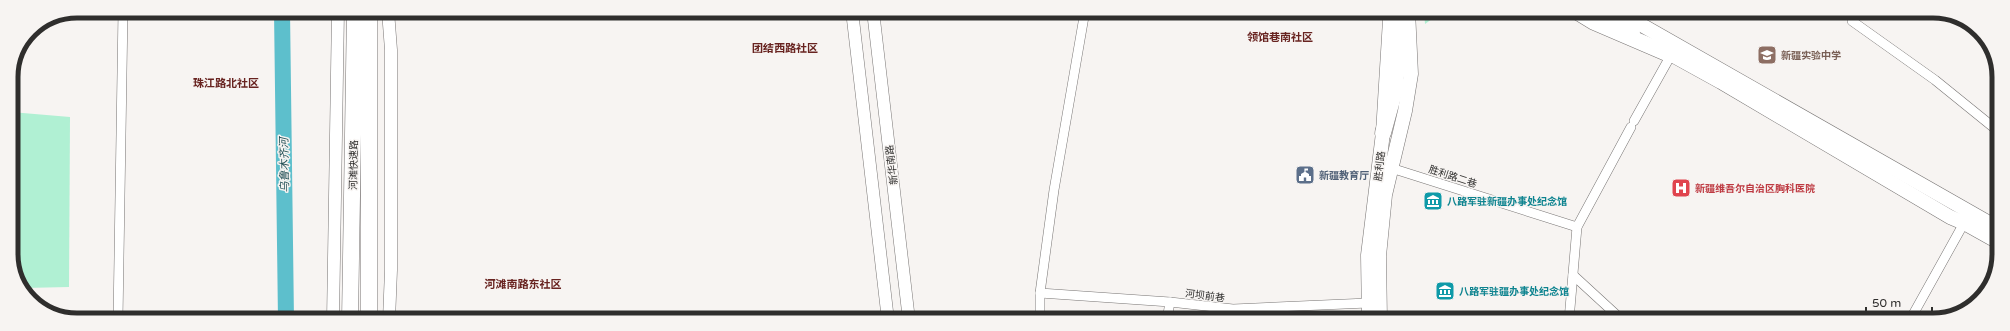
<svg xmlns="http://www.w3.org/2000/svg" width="2010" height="331" font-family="'Varela Round','Noto Sans SC',sans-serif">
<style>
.green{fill:#b0f0d3}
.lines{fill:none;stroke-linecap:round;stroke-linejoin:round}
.river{stroke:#5dbfcc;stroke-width:16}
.street-casing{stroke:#787574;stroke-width:10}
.secondary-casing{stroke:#787574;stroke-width:13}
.primary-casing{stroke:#787574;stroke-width:15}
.highway-casing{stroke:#787574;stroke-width:17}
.street{stroke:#fff;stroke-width:9}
.secondary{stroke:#fff;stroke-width:12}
.primary{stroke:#fff;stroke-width:14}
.highway{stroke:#fff;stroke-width:16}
.labels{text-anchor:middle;stroke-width:3;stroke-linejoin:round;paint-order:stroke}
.education-label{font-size:10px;font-weight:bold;fill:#785e54;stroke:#f7f4f2;text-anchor:start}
.street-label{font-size:10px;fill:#2f2e2d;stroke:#f7f4f2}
.service-label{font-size:10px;font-weight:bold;fill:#4e5e75;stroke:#f7f4f2;text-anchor:start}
.health-label{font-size:10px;font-weight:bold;fill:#be3a42;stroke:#f7f4f2;text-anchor:start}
.culture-label{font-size:10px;font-weight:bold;fill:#0d838f;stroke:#f7f4f2;text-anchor:start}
.neighbourhood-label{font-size:11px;font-weight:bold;fill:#682320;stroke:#f7f4f2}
.water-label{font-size:11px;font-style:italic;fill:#245056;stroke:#f7f4f2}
.rim{fill:none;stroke:#2f2e2d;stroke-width:5}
</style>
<rect width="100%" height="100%" fill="#f7f4f2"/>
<g class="green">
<path d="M 1424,11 L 1443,11 L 1425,24 Z"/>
<path d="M 11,112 L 70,117 L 69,287 L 24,288 L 13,271 Z"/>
</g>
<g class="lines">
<path class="river" d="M 282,11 L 286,320"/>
<g class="street-casing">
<g id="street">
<path d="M 1852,21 L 1935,80 L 1998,131"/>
<path d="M 1634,121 L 1671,55"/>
<path d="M 1391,168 L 1577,227"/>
<path d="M 1573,275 L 1622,320"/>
<path d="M 1040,293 L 1170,302 L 1233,309 L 1368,303"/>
<path d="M 118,319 L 123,11"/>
<path d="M 1040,320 L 1040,293 L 1054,190 L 1085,11"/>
<path d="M 1167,320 L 1170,302"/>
<path d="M 1569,320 L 1577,227 L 1631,127"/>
<path d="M 1910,320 L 1964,223"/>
</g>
</g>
<g class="secondary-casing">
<g id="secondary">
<path d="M 388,11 L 391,50 L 391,270 L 389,320"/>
<path d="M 852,11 L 888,320"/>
<path d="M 873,11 L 909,320"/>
<path d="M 333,320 L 338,11"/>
</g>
</g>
<g class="primary-casing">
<g id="primary">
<path d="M 1597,11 L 1633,32"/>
<path d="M 1617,11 L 1998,228"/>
<path d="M 1663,50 L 1721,82 L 1950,217 L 1964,223 L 1998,242"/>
<path d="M 1369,320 L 1368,255 L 1383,133 L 1390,20"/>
<path d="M 1380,320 L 1379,256 L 1385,195 L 1405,111 L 1411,74 L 1408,11"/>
</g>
</g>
<g class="highway-casing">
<g id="highway">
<path d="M 1576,11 L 1594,22 L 1671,55"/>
<path d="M 1383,133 L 1394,93 L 1397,67 L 1397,11"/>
<path d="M 350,320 L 355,11"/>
<path d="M 369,320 L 369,11"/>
</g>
</g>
<use href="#street" class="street"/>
<use href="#secondary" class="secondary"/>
<use href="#primary" class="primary"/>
<use href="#highway" class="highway"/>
</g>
<defs>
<g id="school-square" transform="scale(1)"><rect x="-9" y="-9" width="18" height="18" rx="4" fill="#8d6e63" stroke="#f7f4f2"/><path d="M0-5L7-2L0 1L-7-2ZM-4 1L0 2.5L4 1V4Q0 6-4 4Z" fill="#fff"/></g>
<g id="civic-square" transform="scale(1)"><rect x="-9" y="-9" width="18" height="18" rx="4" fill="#5c6f8a" stroke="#f7f4f2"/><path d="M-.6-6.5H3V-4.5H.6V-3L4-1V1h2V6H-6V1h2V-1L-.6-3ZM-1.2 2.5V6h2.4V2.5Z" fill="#fff"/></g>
<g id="hospital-square" transform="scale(1)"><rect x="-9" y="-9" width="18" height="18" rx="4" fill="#e0444e" stroke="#f7f4f2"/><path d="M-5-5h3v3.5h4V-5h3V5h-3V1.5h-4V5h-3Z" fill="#fff"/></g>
<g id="museum-square" transform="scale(1)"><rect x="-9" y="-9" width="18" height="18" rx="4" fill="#0f9aa8" stroke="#f7f4f2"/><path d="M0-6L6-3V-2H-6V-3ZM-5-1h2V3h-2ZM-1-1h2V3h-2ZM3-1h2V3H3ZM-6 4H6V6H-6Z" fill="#fff"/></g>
</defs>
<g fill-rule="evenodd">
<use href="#school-square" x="1767" y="55"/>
<use href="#civic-square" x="1305" y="175"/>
<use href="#hospital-square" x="1681" y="188"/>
<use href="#museum-square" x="1433" y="201"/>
<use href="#museum-square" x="1445" y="291"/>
</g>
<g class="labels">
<g class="education-label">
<text x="1781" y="59">新疆实验中学</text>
</g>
<g class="street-label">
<text transform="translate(353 165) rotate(-89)" y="4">河滩快速路</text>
<text transform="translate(891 165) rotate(-97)" y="4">新华南路</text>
<text transform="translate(1379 166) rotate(-83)" y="4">胜利路</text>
<text transform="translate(1453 176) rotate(18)" y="4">胜利路二巷</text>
<text transform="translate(1205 295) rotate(7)" y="4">河坝前巷</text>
</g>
<g class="service-label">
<text x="1319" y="179">新疆教育厅</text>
</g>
<g class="health-label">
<text x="1695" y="192">新疆维吾尔自治区胸科医院</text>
</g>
<g class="culture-label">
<text x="1447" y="205">八路军驻新疆办事处纪念馆</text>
<text x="1459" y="295">八路军驻疆办事处纪念馆</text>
</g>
<g class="neighbourhood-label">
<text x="1280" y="41">领馆巷南社区</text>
<text x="785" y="52">团结西路社区</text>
<text x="226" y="87">珠江路北社区</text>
<text x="523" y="288">河滩南路东社区</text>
</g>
<g class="water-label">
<text transform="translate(284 165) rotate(-91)" y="4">乌鲁木齐河</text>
</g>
</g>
<path d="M0 0H2010V331H0ZM77 18H1933A59 59 0 0 1 1992 77V254A59 59 0 0 1 1933 313H77A59 59 0 0 1 18 254V77A59 59 0 0 1 77 18Z" fill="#f7f4f2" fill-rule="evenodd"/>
<path class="rim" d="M77 18H1933A59 59 0 0 1 1992 77V254A59 59 0 0 1 1933 313H77A59 59 0 0 1 18 254V77A59 59 0 0 1 77 18Z"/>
<path d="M1866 307v6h66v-6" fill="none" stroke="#2f2e2d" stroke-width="2"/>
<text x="1872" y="307" font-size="12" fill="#2f2e2d" stroke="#f7f4f2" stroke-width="3" paint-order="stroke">50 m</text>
</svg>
